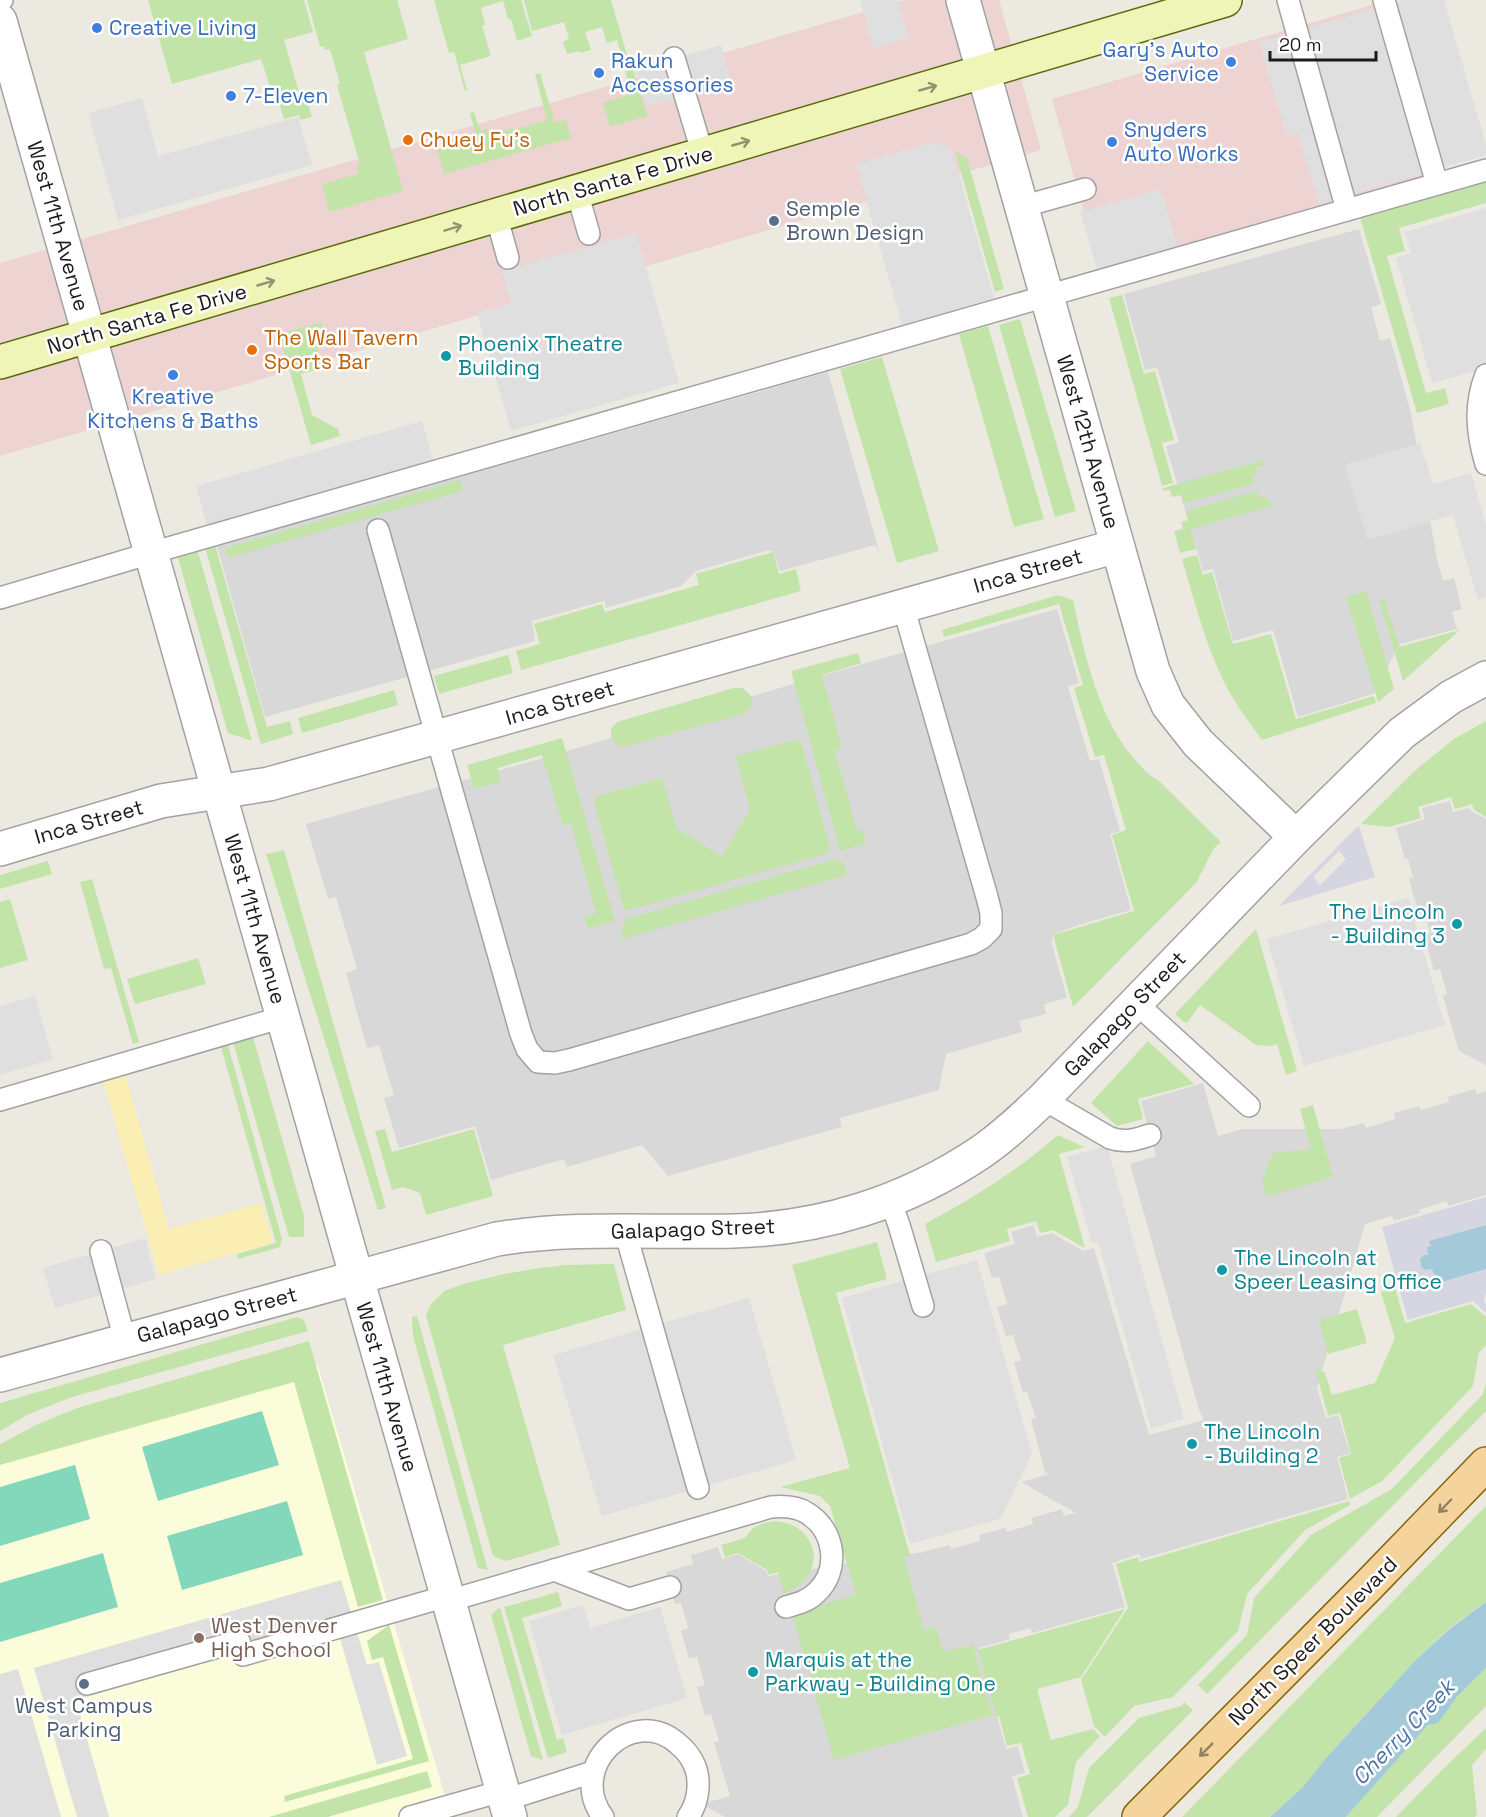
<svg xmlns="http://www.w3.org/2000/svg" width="1486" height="1817" font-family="'Space Grotesk',sans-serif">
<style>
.residential{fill:#d9d8d8}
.commercial{fill:#edd3d1}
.education{fill:#fbfdda}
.grass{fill:#c3e4a9}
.sand{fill:#faeeb2}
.pitch{fill:#83d7bb}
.parking{fill:#dfdfdf}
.plaza{fill:#d6d6e2;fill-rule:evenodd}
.water{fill:#a4c9d8}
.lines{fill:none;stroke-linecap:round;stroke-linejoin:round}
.service-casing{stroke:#a2a2a2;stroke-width:24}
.minor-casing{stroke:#a2a2a2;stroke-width:36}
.tertiary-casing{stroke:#a2a2a2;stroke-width:36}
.secondary-casing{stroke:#5b690b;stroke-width:36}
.primary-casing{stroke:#896509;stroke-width:36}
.service{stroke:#fff;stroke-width:21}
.minor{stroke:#fff;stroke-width:33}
.tertiary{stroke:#fff;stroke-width:33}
.secondary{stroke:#eff5b7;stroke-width:33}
.primary{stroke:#f5d39d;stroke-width:33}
.oneway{stroke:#909371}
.oneway2{stroke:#938062}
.shop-dot{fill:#3f7fe0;stroke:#fff;stroke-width:2}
.food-dot{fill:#e8710a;stroke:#fff;stroke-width:2}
.service-dot{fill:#5c6f8a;stroke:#fff;stroke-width:2}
.culture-dot{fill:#0f9aa8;stroke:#fff;stroke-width:2}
.education-dot{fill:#8d6e63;stroke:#fff;stroke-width:2}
.labels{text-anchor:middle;stroke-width:5;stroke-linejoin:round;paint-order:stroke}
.shop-label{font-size:21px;fill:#366cbe;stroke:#fff;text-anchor:start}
.food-label{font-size:21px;fill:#c56008;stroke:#fff;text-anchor:start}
.street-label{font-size:21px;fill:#1b1b1b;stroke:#fff}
.service-label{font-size:21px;fill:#4e5e75;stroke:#fff;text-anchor:start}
.culture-label{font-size:21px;fill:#0d838f;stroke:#fff;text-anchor:start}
.education-label{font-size:21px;fill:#785e54;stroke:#fff;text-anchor:start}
.water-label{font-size:22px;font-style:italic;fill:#4f75a4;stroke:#fff}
</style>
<rect width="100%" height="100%" fill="#ece9e1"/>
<g class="residential">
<path d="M 1359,229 L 1381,304 L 1371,307 L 1380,341 L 1390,338 L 1411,413 L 1437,559 L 1443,581 L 1454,578 L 1462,609 L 1452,612 L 1457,629 L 1400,644 L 1373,694 L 1298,717 L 1273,630 L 1233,641 L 1213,569 L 1203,571 L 1166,446 L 1179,442 L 1157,367 L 1145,370 L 1124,294 Z"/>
<path d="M 828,372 L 880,554 L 875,545 L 780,571 L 773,552 L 769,550 L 696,571 L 681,586 L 606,608 L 604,601 L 532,621 L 535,641 L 265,717 L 217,546 Z"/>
<path d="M 1057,609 L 1079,683 L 1068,687 L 1090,761 L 1099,759 L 1120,831 L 1110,834 L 1131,910 L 1078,925 L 1053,935 L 1052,944 L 1067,998 L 1044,1004 L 1046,1014 L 1019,1021 L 1022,1032 L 946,1054 L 939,1090 L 840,1118 L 842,1127 L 668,1176 L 642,1145 L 567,1167 L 564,1159 L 491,1180 L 475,1126 L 399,1148 L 384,1098 L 394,1095 L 379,1045 L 367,1048 L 346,973 L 357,969 L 336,897 L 328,899 L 306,824 L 540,759 L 824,675 Z"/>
<path d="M 1450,801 L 1453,812 L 1469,808 L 1471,811 L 1486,819 L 1486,1065 L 1459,1051 L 1443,996 L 1447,994 L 1440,969 L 1434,971 L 1424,935 L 1430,933 L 1425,912 L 1419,914 L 1409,879 L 1413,877 L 1408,859 L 1405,859 L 1396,828 L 1425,819 L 1422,808 Z"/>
<path d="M 1203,1083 L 1218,1136 L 1243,1129 L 1340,1129 L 1364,1123 L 1366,1128 L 1395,1119 L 1394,1113 L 1419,1106 L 1421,1110 L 1449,1102 L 1448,1097 L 1475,1089 L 1477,1094 L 1486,1091 L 1486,1195 L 1448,1206 L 1447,1201 L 1419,1210 L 1420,1213 L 1394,1221 L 1392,1216 L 1365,1224 L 1317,1388 L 1326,1418 L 1338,1415 L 1350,1453 L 1337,1457 L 1348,1499 L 1141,1559 L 1139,1554 L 1112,1563 L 1125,1607 L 1032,1633 L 1030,1628 L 1009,1634 L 1010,1639 L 979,1648 L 1006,1749 L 1018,1746 L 1025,1773 L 1012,1776 L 1023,1817 L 725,1817 L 702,1804 L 730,1796 L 714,1743 L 719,1741 L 711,1714 L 705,1716 L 697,1687 L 705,1685 L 697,1657 L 689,1658 L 681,1631 L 688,1628 L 681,1603 L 675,1604 L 666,1572 L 693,1564 L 691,1555 L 718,1547 L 722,1559 L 738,1554 L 766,1571 L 768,1576 L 923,1552 L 949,1545 L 951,1549 L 980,1541 L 979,1535 L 1005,1528 L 1007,1532 L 1033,1524 L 1032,1518 L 1062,1509 L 1064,1516 L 1076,1513 L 1021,1482 L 1049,1474 L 1045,1472 L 1031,1420 L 1036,1418 L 1027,1392 L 1023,1393 L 1014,1363 L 1021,1360 L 1013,1335 L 1006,1336 L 997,1307 L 1007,1304 L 999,1276 L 992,1278 L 984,1253 L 1015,1244 L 1011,1232 L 1034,1225 L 1037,1237 L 1052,1233 L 1083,1251 L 1094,1248 L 1149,1435 L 1204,1420 L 1199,1410 L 1130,1164 L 1156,1156 L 1141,1101 Z"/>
</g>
<g class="commercial">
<path d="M 905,0 L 999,0 L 1041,150 L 0,456 L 0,263 Z"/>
<path d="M 1382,2 L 1434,183 L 1102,277 L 1052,99 Z"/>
</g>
<path class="education" d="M 318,1366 L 451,1817 L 0,1817 L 0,1459 Z"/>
<g class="grass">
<path d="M 148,0 L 304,0 L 313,32 L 284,40 L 299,93 L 305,92 L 312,117 L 301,120 L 299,115 L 284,119 L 275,89 L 271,90 L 261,59 L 172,84 Z"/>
<path d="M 307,0 L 397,0 L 408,39 L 364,52 L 403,191 L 329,212 L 322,184 L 358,174 L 356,166 L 360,164 L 337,85 L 340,84 L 330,49 L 325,50 L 324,46 L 320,47 Z"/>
<path d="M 434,0 L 521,0 L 532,36 L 517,41 L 511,19 L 508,19 L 503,1 L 481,8 L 485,25 L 482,26 L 491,56 L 460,65 L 467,90 L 465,91 L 454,52 L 449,53 Z"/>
<path d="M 524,0 L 611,0 L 630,65 L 625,67 L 617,40 L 607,43 L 602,27 L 585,32 L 591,50 L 580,53 L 579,51 L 567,54 L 563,42 L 569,39 L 564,22 L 532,31 Z"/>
<path d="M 633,69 L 647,116 L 610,127 L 603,103 L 632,94 L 625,71 Z"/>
<path d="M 540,73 L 555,123 L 566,120 L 571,138 L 444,174 L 435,143 L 438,143 L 440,150 L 474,140 L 472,133 L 475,132 L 470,113 L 474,112 L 480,131 L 487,129 L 489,135 L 513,128 L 514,130 L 547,120 L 535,74 Z"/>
<path d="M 955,151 L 967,158 L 1004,289 L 995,292 Z"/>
<path d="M 1486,180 L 1486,203 L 1399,228 L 1405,251 L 1387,256 L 1426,393 L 1445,388 L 1449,404 L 1417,413 L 1360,217 Z"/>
<path d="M 1122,295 L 1144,374 L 1155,371 L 1174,440 L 1162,443 L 1173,483 L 1162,486 L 1109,298 Z"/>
<path d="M 1020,319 L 1076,511 L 1055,517 L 999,325 Z"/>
<path d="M 321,322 L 324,334 L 316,342 L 323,368 L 301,374 L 312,415 L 338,429 L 340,436 L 311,445 L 279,334 Z"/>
<path d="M 988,326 L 1044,519 L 1014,527 L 959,334 Z"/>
<path d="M 882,357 L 939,551 L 897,563 L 840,369 Z"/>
<path d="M 1263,460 L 1265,465 L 1256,467 L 1258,474 L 1252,476 L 1254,484 L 1184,503 L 1181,495 L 1172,497 L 1170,490 L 1163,491 L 1163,488 Z"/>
<path d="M 460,480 L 463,491 L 228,558 L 225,548 Z"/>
<path d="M 1257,491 L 1259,498 L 1266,496 L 1269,503 L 1274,502 L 1274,505 L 1191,529 L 1196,549 L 1180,553 L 1174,531 L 1183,529 L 1181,522 L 1188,520 L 1186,511 Z"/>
<path d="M 196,545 L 252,741 L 228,733 L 176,551 Z"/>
<path d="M 215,545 L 267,727 L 290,721 L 293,734 L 261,744 L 205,547 Z"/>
<path d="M 773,552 L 779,574 L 796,569 L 801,591 L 521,670 L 516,651 L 540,644 L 534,624 L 602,604 L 605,612 L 699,585 L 696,574 Z"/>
<path d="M 1197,555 L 1203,575 L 1212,572 L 1233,644 L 1271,634 L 1296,719 L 1374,696 L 1376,703 L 1262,740 C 1252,726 1241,712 1233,698 C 1208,656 1196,606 1182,559 Z"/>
<path d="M 1366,591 L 1394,689 L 1378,702 L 1346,597 Z"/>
<path d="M 1058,595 L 1073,600 C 1085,656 1098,719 1137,762 C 1144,769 1149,776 1158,780 L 1221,842 L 1214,848 L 1196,883 L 1073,1007 L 1053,935 L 1134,911 L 1112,835 L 1126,830 L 1104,755 L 1095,757 L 1074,688 L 1083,685 L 1059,604 L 944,637 L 942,630 Z"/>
<path d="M 1384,598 L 1399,647 L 1460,630 L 1403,681 L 1379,599 Z"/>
<path d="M 858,653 L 861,663 L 822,675 L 842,748 L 835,751 L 857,831 L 863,830 L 866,844 L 840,851 L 791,671 Z"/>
<path d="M 508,655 L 513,673 L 439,694 L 434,676 Z"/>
<path d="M 734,688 L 743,688 L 752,697 L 752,705 L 746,713 L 623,747 C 614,744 610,739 611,729 L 617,722 Z"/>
<path d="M 394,690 L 398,705 L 302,733 L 298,718 Z"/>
<path d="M 1486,721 L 1486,817 L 1474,810 L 1472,804 L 1455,809 L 1451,797 L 1418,807 L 1421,818 L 1389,827 L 1361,824 L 1418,768 L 1454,739 Z"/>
<path d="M 562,738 L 615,921 L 588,929 L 584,917 L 596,913 L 571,824 L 563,826 L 542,755 L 498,768 L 501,782 L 474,789 L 467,765 Z"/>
<path d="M 795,740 L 801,742 L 830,847 L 828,853 L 629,910 L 624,909 L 594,802 L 597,796 L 662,778 L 677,829 L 722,856 L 750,809 L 736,756 Z"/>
<path d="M 284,850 L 386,1208 L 378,1210 L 266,854 Z"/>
<path d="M 835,859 L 844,863 L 847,875 L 622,939 L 621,933 L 626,919 Z"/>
<path d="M 48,861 L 52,874 L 0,889 L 0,875 Z"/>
<path d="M 92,879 L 139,1042 L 133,1044 L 111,968 L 104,969 L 80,882 Z"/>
<path d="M 10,899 L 28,960 L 0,968 L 0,902 Z"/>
<path d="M 1256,929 L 1297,1071 L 1286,1075 L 1277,1044 L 1271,1046 L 1256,1045 L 1200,1005 L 1187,1023 L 1184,1022 L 1175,1014 Z"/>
<path d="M 198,958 L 206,984 L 135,1004 L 127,979 Z"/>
<path d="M 253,1037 L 304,1216 L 304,1237 L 289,1237 L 233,1042 Z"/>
<path d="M 1148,1041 L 1194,1084 L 1138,1099 L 1143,1119 L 1117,1126 L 1091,1103 Z"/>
<path d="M 228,1045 L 282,1239 L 280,1247 L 238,1259 L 237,1254 L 276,1243 L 221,1047 Z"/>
<path d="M 1313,1105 L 1333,1177 L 1267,1196 L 1262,1181 L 1273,1153 L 1311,1149 L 1300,1109 Z"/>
<path d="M 385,1129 L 392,1152 L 474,1129 L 493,1196 L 426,1215 L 420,1193 L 403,1187 L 392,1190 L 375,1131 Z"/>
<path d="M 1058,1135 L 1084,1147 L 1059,1154 L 1085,1248 L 1053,1230 L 1040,1233 L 1036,1221 L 1007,1229 L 1010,1241 L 936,1262 L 925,1224 C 973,1198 1017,1171 1058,1135 Z"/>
<path d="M 877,1242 L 887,1279 L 836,1293 L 910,1555 L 904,1558 L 924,1630 L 936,1627 L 943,1652 L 973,1645 L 993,1715 L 834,1760 L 792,1613 L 856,1595 L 830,1506 L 820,1496 L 780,1487 L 850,1468 L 792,1265 Z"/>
<path d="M 614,1264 L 626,1310 L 503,1345 L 560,1545 L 506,1561 L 493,1556 L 426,1315 L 431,1304 L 444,1291 L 463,1284 L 504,1274 L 540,1268 L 566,1265 Z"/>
<path d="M 1395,1288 L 1405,1323 L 1471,1304 L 1486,1317 L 1486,1345 L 1479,1352 L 1473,1386 L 1382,1481 L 1350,1499 L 1339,1458 L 1351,1454 L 1340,1413 L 1328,1416 L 1315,1368 L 1325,1373 L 1332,1395 L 1375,1383 L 1395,1338 L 1381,1292 Z"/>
<path d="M 1357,1309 L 1367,1343 L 1328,1354 L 1319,1320 Z"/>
<path d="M 417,1316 L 488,1570 L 478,1568 L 413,1336 L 412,1317 Z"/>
<path d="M 297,1317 L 304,1320 L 308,1331 L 72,1397 L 29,1414 L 0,1431 L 0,1403 Z"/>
<path d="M 309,1341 L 383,1600 L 358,1607 L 294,1382 L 0,1465 L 0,1444 L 36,1425 L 77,1408 Z"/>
<path d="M 1486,1383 L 1486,1411 L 1207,1694 L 1198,1685 L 1247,1635 L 1254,1598 L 1311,1535 L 1392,1489 L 1483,1394 Z"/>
<path d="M 1349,1501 L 1350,1505 L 1305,1530 L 1247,1594 L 1238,1631 L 1173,1697 L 1134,1706 L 1105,1737 L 1094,1726 L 1081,1680 L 1128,1608 L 1116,1564 L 1138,1557 L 1140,1562 Z"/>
<path d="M 1486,1506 L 1486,1602 L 1448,1629 L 1414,1662 L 1325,1759 L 1303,1787 L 1270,1817 L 1182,1817 Z"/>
<path d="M 776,1521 C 784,1522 793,1524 799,1529 C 825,1549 814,1584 784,1593 L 778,1572 L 769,1575 L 767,1570 L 738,1553 L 725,1557 L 721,1545 L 745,1538 L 753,1528 L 764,1523 Z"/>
<path d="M 558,1592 L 562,1606 L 522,1618 L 557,1740 L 563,1738 L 567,1752 L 548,1758 L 504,1607 Z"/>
<path d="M 500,1607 L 543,1760 L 531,1756 L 491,1615 Z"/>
<path d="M 1125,1609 L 1081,1677 L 1037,1689 L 1051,1740 L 1093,1729 L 1100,1736 L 1076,1762 L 1068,1805 L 1055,1817 L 1028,1817 L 1017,1778 L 1030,1774 L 1021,1743 L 1007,1746 L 999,1716 L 996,1716 L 978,1650 Z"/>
<path d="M 389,1625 L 429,1761 L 285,1802 L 284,1796 L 413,1759 L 383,1657 L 372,1660 L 367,1641 Z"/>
<path d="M 1486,1668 L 1486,1706 L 1377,1817 L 1346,1817 L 1428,1725 L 1438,1723 L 1457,1697 Z"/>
<path d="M 1184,1702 L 1193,1710 L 1087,1817 L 1069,1817 L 1078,1807 L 1089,1768 L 1139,1718 L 1181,1706 Z"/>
<path d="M 1486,1728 L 1486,1749 L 1472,1765 L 1477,1814 L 1475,1817 L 1396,1817 L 1444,1768 Z"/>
<path d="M 427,1771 L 432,1787 L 328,1817 L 269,1817 Z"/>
</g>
<path class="sand" d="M 125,1074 L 169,1229 L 261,1203 L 273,1243 L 159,1275 L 103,1081 Z"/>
<g class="pitch">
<path d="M 262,1411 L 279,1465 L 158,1501 L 142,1447 Z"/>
<path d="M 75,1465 L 90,1519 L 0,1546 L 0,1487 Z"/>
<path d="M 287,1501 L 303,1555 L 182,1590 L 167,1536 Z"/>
<path d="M 103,1553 L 118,1607 L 0,1642 L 0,1583 Z"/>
</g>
<g class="parking">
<path d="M 860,0 L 898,0 L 909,38 L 874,48 Z"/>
<path d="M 1404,0 L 1444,0 L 1486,145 L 1486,155 L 1319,204 L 1298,133 L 1287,136 L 1259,42 Z"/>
<path d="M 721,45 L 732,83 L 646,107 L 635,70 Z"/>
<path d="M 142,98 L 158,156 L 298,117 L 312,165 L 118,220 L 88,113 Z"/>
<path d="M 934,142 L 952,150 L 994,298 L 902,325 L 856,164 Z"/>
<path d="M 1161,189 L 1180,256 L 1100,279 L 1080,212 Z"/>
<path d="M 1486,208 L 1486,368 L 1432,383 L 1396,258 L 1411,253 L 1405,232 Z"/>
<path d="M 636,233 L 679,383 L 511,431 L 477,313 L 511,303 L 502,271 Z"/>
<path d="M 422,421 L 437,474 L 211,539 L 196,486 Z"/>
<path d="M 1420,443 L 1433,484 L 1471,473 L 1486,525 L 1486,597 L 1478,600 L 1453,515 L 1368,540 L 1345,465 Z"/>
<path d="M 1408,898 L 1445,1025 L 1304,1066 L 1267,939 Z"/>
<path d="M 35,996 L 53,1059 L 0,1075 L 0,1006 Z"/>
<path d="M 1107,1146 L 1184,1419 L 1151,1428 L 1098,1242 L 1092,1243 L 1067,1157 Z"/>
<path d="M 145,1238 L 156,1279 L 55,1308 L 43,1268 Z"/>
<path d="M 977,1260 L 1032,1454 L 1000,1519 L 910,1544 L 842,1298 Z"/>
<path d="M 749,1298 L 796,1460 L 602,1516 L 553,1355 Z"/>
<path d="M 341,1580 L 367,1665 L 379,1662 L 407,1756 L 377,1765 L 336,1625 L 76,1700 L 109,1817 L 77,1817 L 34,1668 Z"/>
<path d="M 583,1605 L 590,1628 L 660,1607 L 687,1698 L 562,1735 L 529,1621 Z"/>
<path d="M 18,1669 L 61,1817 L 0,1817 L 0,1674 Z"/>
</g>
<g class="plaza">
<path d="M 1359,826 L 1375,877 L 1279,906 L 1351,833 ZM 1339,851 L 1346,859 L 1320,885 L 1313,877 Z"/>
<path d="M 1486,1197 L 1486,1225 L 1430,1241 L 1431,1246 L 1428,1255 L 1422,1257 L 1420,1262 L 1420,1264 L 1432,1269 L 1440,1276 L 1442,1282 L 1486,1269 L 1486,1292 L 1484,1301 L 1486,1305 L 1486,1313 L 1473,1301 L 1408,1320 L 1382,1227 Z"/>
</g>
<g class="water">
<path d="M 1486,1225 L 1486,1269 L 1442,1282 L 1440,1276 L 1435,1277 L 1432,1269 L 1425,1270 L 1421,1267 L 1420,1259 L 1424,1255 L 1428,1255 L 1427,1247 L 1431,1246 L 1429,1241 Z"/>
<path d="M 1486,1602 L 1486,1668 L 1457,1697 L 1438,1723 L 1428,1725 L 1346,1817 L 1270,1817 L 1303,1787 L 1325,1759 L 1414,1662 L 1448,1630 Z"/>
</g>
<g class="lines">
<g class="service-casing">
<g id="service">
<path d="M 1288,0 L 1347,210"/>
<path d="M 1384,0 L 1437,184"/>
<path d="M 0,1 L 2,0"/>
<path d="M 674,58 L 703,155"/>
<path d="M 577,192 L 589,234"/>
<path d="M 1021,207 L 1085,189"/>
<path d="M 496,215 L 508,258"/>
<path d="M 1486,375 C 1474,405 1477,434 1486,464"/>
<path d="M 378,530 L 521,1034 L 527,1049 L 538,1062 L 555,1063 L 569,1060 L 971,944 L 982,938 L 991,929 L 991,913 L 987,897 L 903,606"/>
<path d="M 0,598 L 151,553 L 1486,170"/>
<path d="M 1136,1003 L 1249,1106"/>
<path d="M 1043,1099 L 1110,1138 C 1125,1143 1135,1140 1150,1135"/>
<path d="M 0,1100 L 283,1017"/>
<path d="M 890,1200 L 899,1225 L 923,1306"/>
<path d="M 625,1231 L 698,1488"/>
<path d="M 101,1251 L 125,1340"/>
<path d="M 554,1570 L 629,1599 L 670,1587"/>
<path d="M 448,1601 L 771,1507 C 783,1506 796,1506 807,1513 C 835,1530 841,1570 816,1593 C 808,1601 797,1604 786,1607"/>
<path d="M 87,1684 L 239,1641 L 243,1655 L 447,1596"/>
<path d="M 505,1800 L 593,1772"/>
<path d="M 410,1817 L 502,1791"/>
<path d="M 603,1817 C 566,1767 631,1704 677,1743 C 687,1751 694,1760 697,1773 C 700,1788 697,1805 688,1817"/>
</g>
</g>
<g class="minor-casing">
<g id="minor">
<path d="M 963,0 L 1153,671 L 1168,705 L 1198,743 L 1296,837"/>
<path d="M 0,849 L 161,801 L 269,784 L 1117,546"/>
</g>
</g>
<g class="tertiary-casing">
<g id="tertiary">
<path d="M 0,21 L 510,1817"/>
<path d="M 0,1375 L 497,1239 C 575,1226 654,1233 733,1231 C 821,1229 907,1202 981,1152 C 1003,1137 1023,1118 1043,1099 L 1296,837 L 1402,733 L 1451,697 L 1486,678"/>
</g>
</g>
<g class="secondary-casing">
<path id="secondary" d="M 0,362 L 1225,0"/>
</g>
<g class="primary-casing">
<path id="primary" d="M 1139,1817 L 1366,1588 L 1486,1464"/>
</g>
<use href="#service" class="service"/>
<use href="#minor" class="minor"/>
<use href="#tertiary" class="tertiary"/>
<use href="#secondary" class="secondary"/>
<use href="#primary" class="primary"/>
</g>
<defs><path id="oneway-shaft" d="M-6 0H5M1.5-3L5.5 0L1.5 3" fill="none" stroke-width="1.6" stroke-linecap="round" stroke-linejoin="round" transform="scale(1.5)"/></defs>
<g class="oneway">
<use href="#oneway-shaft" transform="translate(928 88) rotate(-16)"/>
<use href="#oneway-shaft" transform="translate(741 143) rotate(-16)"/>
<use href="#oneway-shaft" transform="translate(453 228) rotate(-17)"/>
<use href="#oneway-shaft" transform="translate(266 283) rotate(-16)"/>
</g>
<g class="oneway2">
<use href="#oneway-shaft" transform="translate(1445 1506) rotate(134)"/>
<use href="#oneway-shaft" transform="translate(1206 1750) rotate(135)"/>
</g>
<g class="shop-dot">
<circle cx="97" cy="28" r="6"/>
<circle cx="1231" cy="62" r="6"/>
<circle cx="599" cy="73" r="6"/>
<circle cx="231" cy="96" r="6"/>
<circle cx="1112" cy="142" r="6"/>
<circle cx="173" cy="375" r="6"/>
</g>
<g class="food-dot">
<circle cx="408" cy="140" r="6"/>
<circle cx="252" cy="350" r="6"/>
</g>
<g class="service-dot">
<circle cx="774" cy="221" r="6"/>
<circle cx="84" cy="1684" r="6"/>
</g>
<g class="culture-dot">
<circle cx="446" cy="356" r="6"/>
<circle cx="1457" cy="924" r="6"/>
<circle cx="1222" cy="1270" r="6"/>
<circle cx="1192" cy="1444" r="6"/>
<circle cx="753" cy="1672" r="6"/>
</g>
<circle class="education-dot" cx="199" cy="1638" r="6"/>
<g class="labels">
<g class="shop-label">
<text x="109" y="35">Creative Living</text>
<text x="1219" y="57" text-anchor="end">Gary's Auto<tspan x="1219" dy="24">Service</tspan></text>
<text x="611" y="68">Rakun<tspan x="611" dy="24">Accessories</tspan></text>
<text x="243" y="103">7-Eleven</text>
<text x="1124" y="137">Snyders<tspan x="1124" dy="24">Auto Works</tspan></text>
<text x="173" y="404" text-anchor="middle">Kreative<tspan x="173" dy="24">Kitchens &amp; Baths</tspan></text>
</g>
<g class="food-label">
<text x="420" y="147">Chuey Fu’s</text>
<text x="264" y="345">The Wall Tavern<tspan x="264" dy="24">Sports Bar</tspan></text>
</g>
<g class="street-label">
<text transform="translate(613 181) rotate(-16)" y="7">North Santa Fe Drive</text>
<text transform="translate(58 226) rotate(74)" y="7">West 11th Avenue</text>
<text transform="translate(147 319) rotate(-16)" y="7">North Santa Fe Drive</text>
<text transform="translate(1088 442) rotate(74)" y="7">West 12th Avenue</text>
<text transform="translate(1028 571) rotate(-16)" y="7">Inca Street</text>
<text transform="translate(560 703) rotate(-16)" y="7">Inca Street</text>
<text transform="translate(89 822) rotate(-16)" y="7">Inca Street</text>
<text transform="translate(255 919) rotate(74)" y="7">West 11th Avenue</text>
<text transform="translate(1125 1014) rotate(-46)" y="7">Galapago Street</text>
<text transform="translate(693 1229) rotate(-2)" y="7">Galapago Street</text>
<text transform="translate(217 1315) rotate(-15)" y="7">Galapago Street</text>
<text transform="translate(387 1387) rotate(74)" y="7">West 11th Avenue</text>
<text transform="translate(1313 1641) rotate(-45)" y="7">North Speer Boulevard</text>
</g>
<g class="service-label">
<text x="786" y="216">Semple<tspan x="786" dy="24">Brown Design</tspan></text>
<text x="84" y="1713" text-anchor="middle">West Campus<tspan x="84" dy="24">Parking</tspan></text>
</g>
<g class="culture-label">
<text x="458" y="351">Phoenix Theatre<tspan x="458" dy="24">Building</tspan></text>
<text x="1445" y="919" text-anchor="end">The Lincoln<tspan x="1445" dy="24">- Building 3</tspan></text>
<text x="1234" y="1265">The Lincoln at<tspan x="1234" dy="24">Speer Leasing Office</tspan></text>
<text x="1204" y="1439">The Lincoln<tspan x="1204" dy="24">- Building 2</tspan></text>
<text x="765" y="1667">Marquis at the<tspan x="765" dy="24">Parkway - Building One</tspan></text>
</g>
<g class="education-label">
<text x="211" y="1633">West Denver<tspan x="211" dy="24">High School</tspan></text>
</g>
<g class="water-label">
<text transform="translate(1403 1732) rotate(-46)" y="8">Cherry Creek</text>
</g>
</g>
<path d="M1270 51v9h106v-9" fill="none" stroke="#1b1b1b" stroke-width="3"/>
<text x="1279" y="51" font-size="18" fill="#1b1b1b" stroke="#ffffff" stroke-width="4.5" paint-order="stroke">20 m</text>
</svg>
